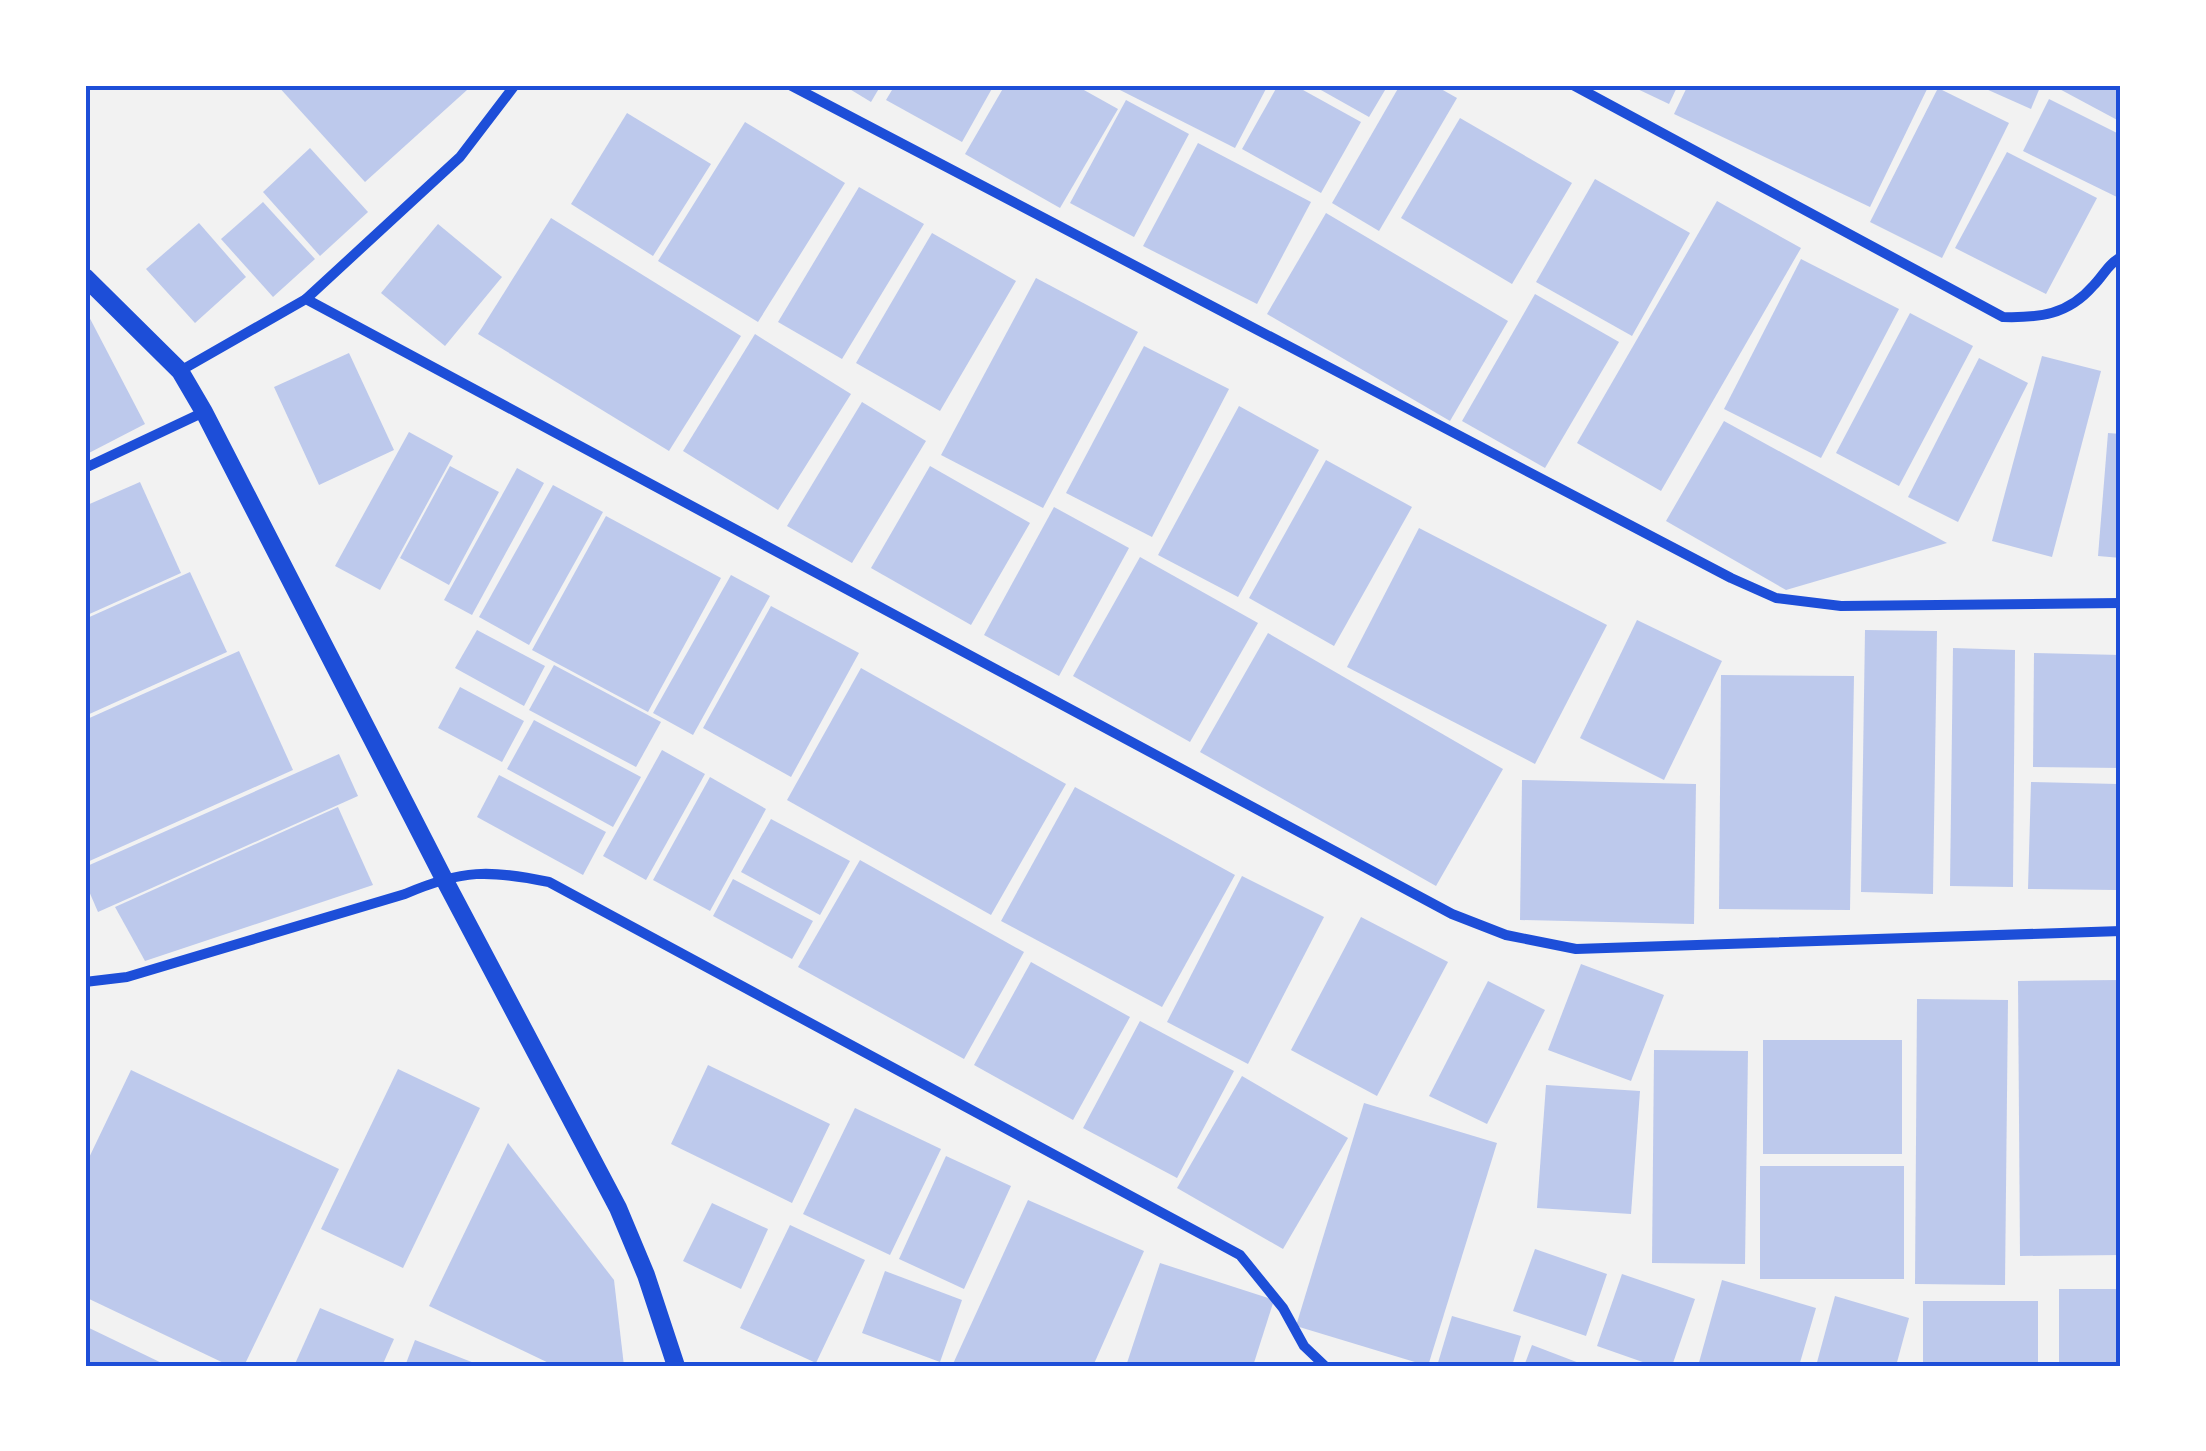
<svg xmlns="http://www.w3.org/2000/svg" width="2206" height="1451" font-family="Arial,sans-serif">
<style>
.building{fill:#bdc9ec}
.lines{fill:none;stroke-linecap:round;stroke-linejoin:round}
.minor{stroke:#1d4ed8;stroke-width:10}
.tertiary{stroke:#1d4ed8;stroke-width:18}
.neatline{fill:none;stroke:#1d4ed8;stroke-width:4}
</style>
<rect width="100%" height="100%" fill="#f2f2f2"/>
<g class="building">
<path d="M 277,85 L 462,85 L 467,90 L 365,182 Z"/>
<path d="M 843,85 L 881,85 L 871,102 Z"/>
<path d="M 895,85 L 994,85 L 962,142 L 886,100 Z"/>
<path d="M 1005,85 L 1075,85 L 1118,109 L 1060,208 L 965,154 Z"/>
<path d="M 1110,85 L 1268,85 L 1235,148 Z"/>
<path d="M 1278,85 L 1294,85 L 1361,122 L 1321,193 L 1242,149 Z"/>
<path d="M 1312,85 L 1388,85 L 1369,117 Z"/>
<path d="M 1400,85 L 1434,85 L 1457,98 L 1379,231 L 1332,203 Z"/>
<path d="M 1629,85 L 1678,85 L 1669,104 Z"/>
<path d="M 1688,85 L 1929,85 L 1870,207 L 1674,114 Z"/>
<path d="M 1977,85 L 2041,85 L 2031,109 Z"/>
<path d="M 2052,85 L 2121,85 L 2121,122 Z"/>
<path d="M 1938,88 L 2009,123 L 1942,258 L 1870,222 Z"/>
<path d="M 2049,99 L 2121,135 L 2121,199 L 2023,151 Z"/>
<path d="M 1126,100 L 1189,134 L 1134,237 L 1070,203 Z"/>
<path d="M 627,113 L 711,164 L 653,256 L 571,204 Z"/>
<path d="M 1460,118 L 1572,183 L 1512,284 L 1401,218 Z"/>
<path d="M 745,122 L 845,183 L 758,322 L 658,261 Z"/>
<path d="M 1198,143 L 1311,202 L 1257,304 L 1143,246 Z"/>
<path d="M 310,148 L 368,212 L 320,256 L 263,192 Z"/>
<path d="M 2007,152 L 2097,198 L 2046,294 L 1955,248 Z"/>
<path d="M 1595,179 L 1690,233 L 1632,336 L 1536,282 Z"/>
<path d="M 859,187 L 924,224 L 842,359 L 778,322 Z"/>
<path d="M 1717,201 L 1801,248 L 1661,491 L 1577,443 Z"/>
<path d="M 263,202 L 315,259 L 273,297 L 221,239 Z"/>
<path d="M 1326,213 L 1508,321 L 1450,421 L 1267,314 Z"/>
<path d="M 551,218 L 741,336 L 669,451 L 478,334 Z"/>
<path d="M 199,223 L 246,277 L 195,323 L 146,269 Z"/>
<path d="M 438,224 L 502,277 L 445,346 L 381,293 Z"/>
<path d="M 932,233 L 1016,281 L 940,411 L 856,363 Z"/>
<path d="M 1801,259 L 1899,309 L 1821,458 L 1724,409 Z"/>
<path d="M 1036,278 L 1138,332 L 1043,508 L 941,455 Z"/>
<path d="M 1535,294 L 1619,342 L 1545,468 L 1462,421 Z"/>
<path d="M 85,309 L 145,424 L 85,455 Z"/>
<path d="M 1910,313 L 1973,346 L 1899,486 L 1836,453 Z"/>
<path d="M 755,334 L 851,394 L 778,510 L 683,451 Z"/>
<path d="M 1144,346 L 1229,389 L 1152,537 L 1066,493 Z"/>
<path d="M 349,353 L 394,450 L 319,485 L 274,387 Z"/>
<path d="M 2042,356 L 2101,371 L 2052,557 L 1992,541 Z"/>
<path d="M 1979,358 L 2028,383 L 1958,522 L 1908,497 Z"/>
<path d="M 862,402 L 926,441 L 852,563 L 787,526 Z"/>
<path d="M 1239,406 L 1319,450 L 1238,597 L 1158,555 Z"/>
<path d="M 1724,421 L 1947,543 L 1786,590 L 1666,521 Z"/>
<path d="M 409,432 L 453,456 L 380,590 L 335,566 Z"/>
<path d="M 2108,433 L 2121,434 L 2121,558 L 2098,556 Z"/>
<path d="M 1326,460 L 1412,507 L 1334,646 L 1249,598 Z"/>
<path d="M 450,466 L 499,492 L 449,585 L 400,558 Z"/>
<path d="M 930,466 L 1030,523 L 971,625 L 871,568 Z"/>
<path d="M 517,468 L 544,483 L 472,615 L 444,600 Z"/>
<path d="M 140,482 L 181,573 L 85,616 L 85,506 Z"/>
<path d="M 553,485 L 603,512 L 529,645 L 479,617 Z"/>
<path d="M 1054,507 L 1129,548 L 1059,676 L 984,635 Z"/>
<path d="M 606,516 L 721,578 L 648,712 L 532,650 Z"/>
<path d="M 1419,528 L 1607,625 L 1535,764 L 1347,667 Z"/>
<path d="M 1140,557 L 1258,623 L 1190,742 L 1073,676 Z"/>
<path d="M 190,572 L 227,652 L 85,716 L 85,619 Z"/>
<path d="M 731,575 L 770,596 L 693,735 L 653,713 Z"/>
<path d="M 771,606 L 859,653 L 791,777 L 703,728 Z"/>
<path d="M 1637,620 L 1722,661 L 1664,780 L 1580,738 Z"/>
<path d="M 477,630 L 545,666 L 524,706 L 455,668 Z"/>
<path d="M 1865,630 L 1937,631 L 1933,894 L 1861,892 Z"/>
<path d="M 1268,633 L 1503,769 L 1436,886 L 1200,752 Z"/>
<path d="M 1953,648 L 2015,650 L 2013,887 L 1950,886 Z"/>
<path d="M 239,651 L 293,770 L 85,863 L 85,720 Z"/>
<path d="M 2034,653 L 2121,655 L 2121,768 L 2033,767 Z"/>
<path d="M 554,665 L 661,722 L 636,767 L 529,710 Z"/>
<path d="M 861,668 L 1066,784 L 991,915 L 787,800 Z"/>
<path d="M 1721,675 L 1854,676 L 1850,910 L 1719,909 Z"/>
<path d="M 460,687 L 524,721 L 502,762 L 438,728 Z"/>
<path d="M 534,720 L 641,777 L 613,827 L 507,769 Z"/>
<path d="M 662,750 L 705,774 L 646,880 L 603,856 Z"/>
<path d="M 339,754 L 358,796 L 98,912 L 85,882 L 85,867 Z"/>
<path d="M 499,775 L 606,832 L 583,875 L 477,817 Z"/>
<path d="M 710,777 L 766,809 L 710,911 L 653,880 Z"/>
<path d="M 1522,780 L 1696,784 L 1694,924 L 1520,920 Z"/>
<path d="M 2031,782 L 2118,784 L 2116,890 L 2028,889 Z"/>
<path d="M 1075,787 L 1235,875 L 1162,1007 L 1001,921 Z"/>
<path d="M 338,807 L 373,885 L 145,961 L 115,907 Z"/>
<path d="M 771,819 L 850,861 L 820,915 L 741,872 Z"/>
<path d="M 860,860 L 1024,952 L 964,1059 L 798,967 Z"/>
<path d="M 1242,876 L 1324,917 L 1248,1064 L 1167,1022 Z"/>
<path d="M 733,879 L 813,921 L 792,959 L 713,916 Z"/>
<path d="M 1361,917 L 1448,962 L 1377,1096 L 1291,1050 Z"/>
<path d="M 1031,962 L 1130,1017 L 1073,1120 L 974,1065 Z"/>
<path d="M 1581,964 L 1664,995 L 1631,1081 L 1548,1050 Z"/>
<path d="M 2121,980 L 2121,1255 L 2020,1256 L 2018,981 Z"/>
<path d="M 1488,981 L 1545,1010 L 1487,1124 L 1429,1096 Z"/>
<path d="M 1917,999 L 2008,1000 L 2005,1285 L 1915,1284 Z"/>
<path d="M 1140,1021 L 1234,1071 L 1177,1178 L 1083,1128 Z"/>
<rect x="1763" y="1040" width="139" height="114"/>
<path d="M 1654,1050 L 1748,1051 L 1745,1264 L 1652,1263 Z"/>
<path d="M 708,1065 L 830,1124 L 792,1203 L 671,1144 Z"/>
<path d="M 398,1069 L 480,1108 L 403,1268 L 321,1229 Z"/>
<path d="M 131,1070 L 339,1169 L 244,1366 L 230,1366 L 85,1297 L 85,1166 Z"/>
<path d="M 1242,1076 L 1348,1138 L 1283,1249 L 1177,1188 Z"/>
<path d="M 1546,1085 L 1640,1091 L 1631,1214 L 1537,1208 Z"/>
<path d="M 1364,1103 L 1497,1143 L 1428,1366 L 1296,1326 Z"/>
<path d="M 855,1108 L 941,1149 L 890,1255 L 803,1214 Z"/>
<path d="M 508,1143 L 614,1280 L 624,1366 L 555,1366 L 429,1306 Z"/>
<path d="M 946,1156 L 1011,1186 L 964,1289 L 899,1259 Z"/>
<rect x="1760" y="1166" width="144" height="113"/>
<path d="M 1028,1200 L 1144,1251 L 1093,1366 L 952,1366 Z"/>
<path d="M 712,1203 L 768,1229 L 741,1289 L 683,1261 Z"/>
<path d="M 790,1225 L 865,1260 L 816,1363 L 740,1328 Z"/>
<path d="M 1535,1249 L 1607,1274 L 1586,1336 L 1513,1311 Z"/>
<path d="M 1160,1263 L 1274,1300 L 1253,1366 L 1126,1366 Z"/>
<path d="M 885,1271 L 962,1300 L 940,1362 L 862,1333 Z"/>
<path d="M 1622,1274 L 1695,1299 L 1672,1366 L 1654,1366 L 1597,1346 Z"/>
<path d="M 1722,1280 L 1816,1308 L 1799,1366 L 1698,1366 Z"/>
<rect x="2059" y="1289" width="62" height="77"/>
<path d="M 1835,1296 L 1909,1318 L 1896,1366 L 1816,1366 Z"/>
<rect x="1923" y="1301" width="115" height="65"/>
<path d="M 320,1308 L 394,1339 L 382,1366 L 294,1366 Z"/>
<path d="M 1452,1316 L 1521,1336 L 1512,1366 L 1437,1366 Z"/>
<path d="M 85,1326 L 168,1366 L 85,1366 Z"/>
<path d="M 415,1340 L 482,1366 L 405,1366 Z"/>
<path d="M 1532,1345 L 1587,1366 L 1524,1366 Z"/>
</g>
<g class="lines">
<g class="minor">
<path d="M 790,85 L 1731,578 L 1776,598 L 1841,606 L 2121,603"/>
<path d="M 1573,85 L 2003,317 C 2039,318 2068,315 2093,286 C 2104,275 2107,265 2121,257"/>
<path d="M 306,299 L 460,157 L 515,85"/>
<path d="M 180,371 L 306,299 L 1452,914 L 1506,935 L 1576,949 L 2121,931"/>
<path d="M 85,468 L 204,412"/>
<path d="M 85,982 L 127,977 L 405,894 C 463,869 489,870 549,882 L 1240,1255 L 1283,1308 L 1304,1346 L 1325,1366"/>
</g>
<path class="tertiary" d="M 85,277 L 180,371 L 204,412 L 443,877 L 618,1208 L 646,1275 L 676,1366"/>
</g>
<rect width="2206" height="1451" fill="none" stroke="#ffffff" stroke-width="175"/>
<rect x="88" y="88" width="2030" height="1276" class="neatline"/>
</svg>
